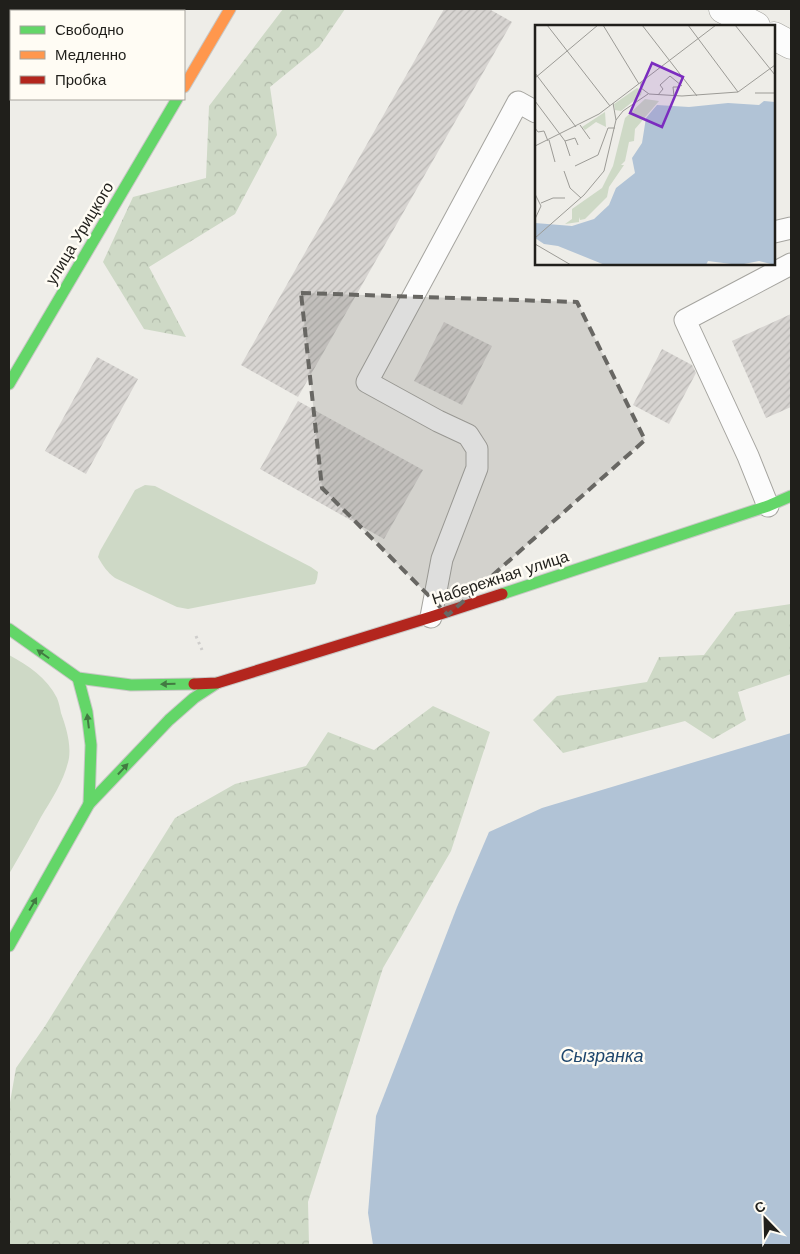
<svg xmlns="http://www.w3.org/2000/svg" width="800" height="1254" font-family="'Work Sans',sans-serif">
<style>
.grass{fill:#ced9c6}
.forest{fill:url(#forest-crowns)}
.water{fill:#b1c3d6}
.building{fill:url(#building-hatch)}
.lines{fill:none;stroke-linecap:round;stroke-linejoin:round}
.lane-casing{stroke:#a5a49f;stroke-width:23}
.street-casing{stroke:#a5a49f;stroke-width:29}
.fast-casing{stroke:#c8c7c5;stroke-width:13}
.slow-casing{stroke:#c8c7c5;stroke-width:13}
.jam-casing{stroke:#c8c7c5;stroke-width:13}
.path{stroke:#cfcecc;stroke-width:3;stroke-dasharray:2.5 4;stroke-linecap:butt}
.lane{stroke:#fcfcfc;stroke-width:21}
.street{stroke:#fcfcfc;stroke-width:28}
.fast{stroke:#63d668;stroke-width:11}
.slow{stroke:#ff974d;stroke-width:11}
.jam{stroke:#b3261e;stroke-width:11}
.oneway{fill:#427a42}
.marked{fill:#686763;fill-opacity:0.2;stroke:#686763;stroke-width:4;stroke-dasharray:10 6;stroke-linejoin:round}
.labels{text-anchor:middle;stroke-width:5;stroke-linejoin:round;paint-order:stroke}
.street-label{font-size:16px;fill:#201f1b;stroke:#fffcf4}
.water-label{font-size:18px;font-style:italic;fill:#1e466d;stroke:#fffcf4}
.inset-road{fill:none;stroke:#9c9b96;stroke-width:1}
.view{fill:#7b2cbf;fill-opacity:0.15;stroke:#7b2cbf;stroke-width:2.5}
.inset-edge{fill:none;stroke:#201f1b;stroke-width:2.5}
</style>
<defs>
<pattern id="forest-crowns" width="20" height="18" patternUnits="userSpaceOnUse" patternTransform="scale(1.25)"><rect width="20" height="18" fill="#ced9c6"/><path d="M2 6a3 3 0 1 1 6 0M12 15a3 3 0 1 1 6 0" fill="none" stroke="#b1baaa"/></pattern>
<pattern id="building-hatch" width="6" height="6" patternUnits="userSpaceOnUse" patternTransform="scale(1.25)"><rect width="6" height="6" fill="#d7d4d1"/><path d="M-1 1l2-2M0 6l6-6M5 7l2-2" fill="none" stroke="#b8b6b3"/></pattern>
</defs>
<rect width="100%" height="100%" fill="#eeede8"/>
<g class="grass">
<path d="M 145,485 L 155,486 L 311,567 L 318,572 L 317,579 L 315,584 L 188,609 L 177,607 L 115,578 C 107,572 103,566 98,557 L 100,551 L 135,490 Z"/>
<path d="M 9,655 C 28,665 47,678 57,698 C 59,703 60,708 61,713 C 66,727 71,743 69,758 C 65,779 52,799 41,817 C 31,836 20,855 9,874 Z"/>
</g>
<g class="forest">
<path d="M 283,9 L 345,9 L 319,47 L 270,87 L 277,135 L 235,214 L 149,267 L 186,337 L 144,329 L 103,262 L 133,197 L 206,178 L 209,106 Z"/>
<path d="M 791,604 L 791,674 L 738,692 L 746,720 L 713,739 L 685,721 L 563,753 L 533,720 L 557,696 L 647,682 L 659,657 L 704,655 L 736,612 Z"/>
<path d="M 433,706 L 490,732 L 451,851 L 383,968 L 308,1202 L 309,1245 L 9,1245 L 9,1108 L 16,1068 L 45,1026 L 175,818 L 235,784 L 306,766 L 328,732 L 374,750 Z"/>
</g>
<path class="water" d="M 791,733 L 791,1245 L 373,1245 L 368,1213 L 376,1116 L 457,907 L 489,832 L 542,808 Z"/>
<g class="building">
<path d="M 444,9 L 489,9 L 512,22 L 298,397 L 241,365 Z"/>
<path d="M 791,314 L 791,407 L 766,418 L 732,341 Z"/>
<path d="M 444,322 L 492,346 L 462,405 L 414,381 Z"/>
<path d="M 662,349 L 692,365 L 696,373 L 669,424 L 633,405 Z"/>
<path d="M 97,357 L 138,379 L 86,474 L 45,451 Z"/>
<path d="M 298,401 L 423,470 L 384,539 L 260,469 Z"/>
</g>
<g class="lines">
<g class="lane-casing">
<g id="lane">
<path d="M 774,232 L 791,228"/>
<path d="M 768,506 L 748,456 L 685,320 L 791,264"/>
<path d="M 431,617 L 442,559 L 477,468 L 477,449 L 468,435 L 438,421 L 367,382 L 518,102 L 536,112"/>
</g>
</g>
<g class="street-casing">
<g id="street">
<path d="M 723,9 L 756,26"/>
<path d="M 774,36 L 791,45"/>
</g>
</g>
<g class="fast-casing">
<g id="fast">
<path d="M 9,384 L 177,99"/>
<path d="M 502,594 L 768,506 L 791,496"/>
<path d="M 9,629 L 78,678 L 131,685 L 194,684"/>
<path d="M 78,678 L 87,712 L 91,745 L 89,804"/>
<path d="M 9,946 L 89,804 L 169,720 L 194,698 L 217,683"/>
</g>
</g>
<g class="slow-casing">
<path id="slow" d="M 184,87 L 230,9"/>
</g>
<g class="jam-casing">
<path id="jam" d="M 194,684 L 217,683 L 431,617 L 502,594"/>
</g>
<path class="path" d="M 196,636 L 202,650"/>
<use href="#lane" class="lane"/>
<use href="#street" class="street"/>
<use href="#fast" class="fast"/>
<use href="#slow" class="slow"/>
<use href="#jam" class="jam"/>
</g>
<defs><path id="oneway-solid" d="M-6-.8H1V-3.2L6.5 0L1 3.2V.8H-6Z" transform="scale(1.25)"/></defs>
<g class="oneway">
<use href="#oneway-solid" transform="translate(43 654) rotate(-145)"/>
<use href="#oneway-solid" transform="translate(168 684) rotate(179)"/>
<use href="#oneway-solid" transform="translate(88 721) rotate(-97)"/>
<use href="#oneway-solid" transform="translate(123 769) rotate(-47)"/>
<use href="#oneway-solid" transform="translate(33 904) rotate(-60)"/>
</g>
<path class="marked" d="M 301,293 L 577,302 L 645,440 L 448,615 L 322,488 Z"/>
<g class="labels">
<g class="street-label">
<text transform="translate(79 233) rotate(-59)" y="6">улица Урицкого</text>
<text transform="translate(500 577) rotate(-18)" y="6">Набережная улица</text>
</g>
<g class="water-label">
<text x="602" y="1062">Сызранка</text>
</g>
</g>
<g transform="translate(535 25)">
<rect width="240" height="240" fill="#eeede8"/>
<path d="M 102,63 L 107,66 L 106,70 L 86,86 L 80,85 L 79,79 Z" fill="#ced9c6"/>
<path d="M 110,74 L 124,76 L 100,104 L 99,116 L 94,117 L 90,136 L 86,140 L 89,140 L 74,162 L 72,172 L 50,194 L 45,195 L 44,192 L 44,197 L 30,199 L 37,194 L 37,184 L 67,163 L 78,141 L 90,93 ZM 70,87 L 71,102 L 61,97 L 50,105 L 47,102 Z" fill="#ced9c6"/>
<path d="M 229,76 L 240,77 L 240,240 L 224,236 L 204,240 L 173,236 L 171,240 L 70,240 L 23,221 L 9,219 L 0,213 L 0,198 L 37,201 L 59,194 L 74,180 L 81,163 L 100,148 L 97,133 L 107,118 L 111,93 L 122,80 L 154,82 L 193,78 L 224,80 Z" fill="#b1c3d6"/>
<path class="inset-road" d="M 12,0 L 75,81M 68,0 L 104,59M 107,0 L 162,71M 153,0 L 203,67M 200,0 L 240,50M 0,48 L 41,102M 0,53 L 63,0M 106,57 L 106,63 L 114,69 L 147,71 L 203,67 L 240,40M 220,68 L 240,68M 123,70 L 128,64 L 125,60 L 135,51 L 147,61M 139,71 L 138,62 L 145,62M 0,76 L 30,116 L 35,131M 81,95 L 88,86 L 113,69M 45,100 L 55,114M 0,103 L 3,107 L 9,106 L 13,116M 14,115 L 20,137M 30,116 L 40,113 L 43,120M 0,121 L 64,89 L 181,0M 40,141 L 63,130 L 73,103 L 80,103M 29,146 L 35,163 L 46,173M 0,169 L 6,181 L 0,194M 6,178 L 18,173 L 30,173M 0,213 L 49,170 L 69,146 L 81,95 L 78,78M 0,219 L 36,240"/>
<path class="view" d="M 117,38 L 148,52 L 127,102 L 95,88 Z"/>
<rect width="240" height="240" class="inset-edge"/>
</g>
<rect width="800" height="1254" fill="none" stroke="#201f1b" stroke-width="20"/>
<rect x="10" y="10" width="175" height="90" fill="#fffcf4" stroke="#a6a49d"/>
<rect x="20" y="26" width="25" height="8" fill="#63d668" stroke="#a6a49d"/>
<text x="55" y="35" font-size="15" fill="#201f1b">Свободно</text>
<rect x="20" y="51" width="25" height="8" fill="#ff974d" stroke="#a6a49d"/>
<text x="55" y="60" font-size="15" fill="#201f1b">Медленно</text>
<rect x="20" y="76" width="25" height="8" fill="#b3261e" stroke="#a6a49d"/>
<text x="55" y="85" font-size="15" fill="#201f1b">Пробка</text>
<g transform="translate(765 1219) rotate(337)" stroke="#fffcf4" stroke-width="4" paint-order="stroke">
<path d="M0-4L9 19L0 12L-9 19Z" fill="#201f1b"/>
<text y="-8" font-size="14" font-weight="bold" text-anchor="middle" fill="#201f1b">С</text>
</g>
</svg>
